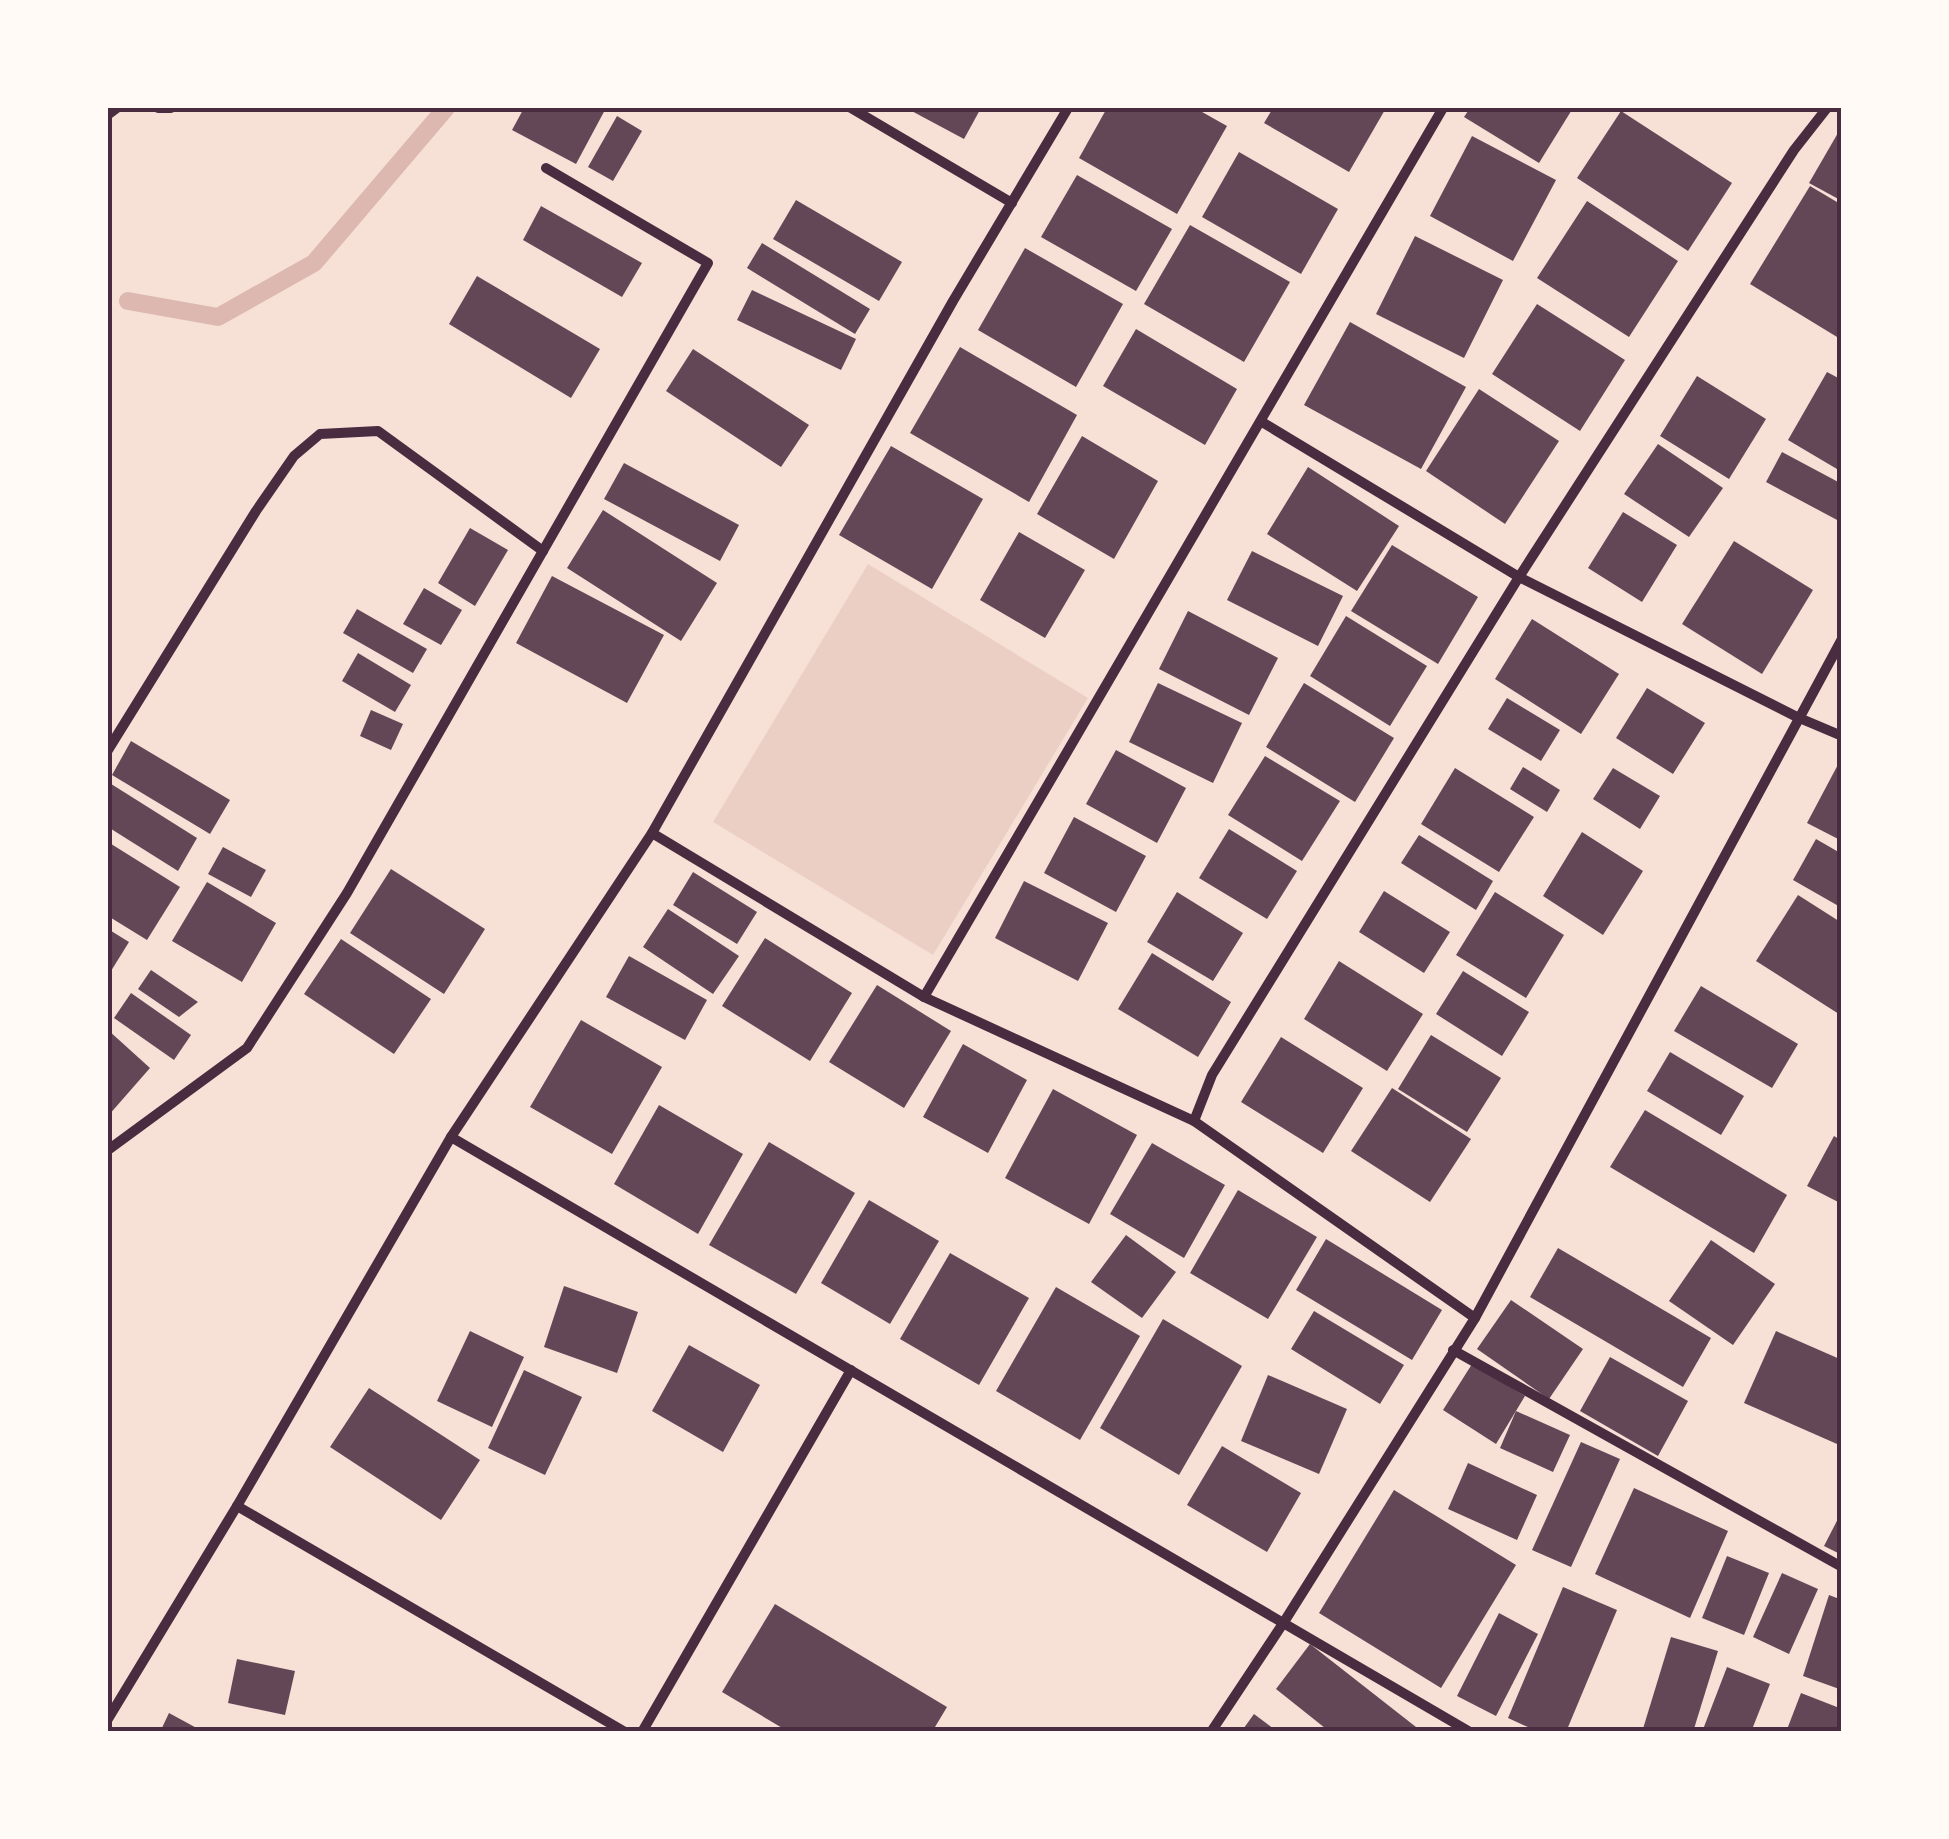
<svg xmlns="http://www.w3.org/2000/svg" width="1949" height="1839" font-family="Cabin,sans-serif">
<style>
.green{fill:#ebcfc5}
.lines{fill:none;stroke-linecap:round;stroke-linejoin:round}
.stream{stroke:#dcb8b0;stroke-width:18}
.building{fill:#644757}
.path{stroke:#4a2c40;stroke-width:6}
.minor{stroke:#4a2c40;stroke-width:10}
.neatline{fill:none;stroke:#4a2c40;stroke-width:4}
</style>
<rect width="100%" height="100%" fill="#f7e1d7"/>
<path class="green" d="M 868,564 L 1088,698 L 933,955 L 713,822 Z"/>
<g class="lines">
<path class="stream" d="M 128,301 L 218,317 L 314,263 L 446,108"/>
</g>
<g class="building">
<path d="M 524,108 L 606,108 L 576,164 L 512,130 Z"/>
<path d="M 906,108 L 981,108 L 964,139 Z"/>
<path d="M 1107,108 L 1195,108 L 1227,126 L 1177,214 L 1079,158 Z"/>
<path d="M 1273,108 L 1386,108 L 1349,172 L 1264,123 Z"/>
<path d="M 1470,108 L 1573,108 L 1539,163 L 1464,117 Z"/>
<path d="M 1621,111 L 1732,183 L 1688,251 L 1577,178 Z"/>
<path d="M 617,116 L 642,131 L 613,181 L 588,167 Z"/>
<path d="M 1842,126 L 1842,201 L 1809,183 Z"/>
<path d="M 1472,136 L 1556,180 L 1513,261 L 1430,216 Z"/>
<path d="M 1239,152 L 1338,209 L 1301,274 L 1202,217 Z"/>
<path d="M 1077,175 L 1172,229 L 1136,291 L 1041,237 Z"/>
<path d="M 1810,186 L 1842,205 L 1842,340 L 1750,284 Z"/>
<path d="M 796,200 L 902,262 L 879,301 L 773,239 Z"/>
<path d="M 1587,201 L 1678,261 L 1629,337 L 1537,278 Z"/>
<path d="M 541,206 L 642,263 L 622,297 L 523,240 Z"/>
<path d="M 1190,225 L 1290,282 L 1244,362 L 1144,304 Z"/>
<path d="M 1415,236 L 1503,280 L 1464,358 L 1376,314 Z"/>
<path d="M 762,243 L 870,309 L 855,334 L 747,268 Z"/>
<path d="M 1025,248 L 1123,304 L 1076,387 L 978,330 Z"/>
<path d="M 477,276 L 600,349 L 571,398 L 449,324 Z"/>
<path d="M 752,290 L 856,339 L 841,370 L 737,320 Z"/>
<path d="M 1537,304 L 1625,360 L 1580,431 L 1492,374 Z"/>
<path d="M 1350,322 L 1466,387 L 1421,469 L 1304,405 Z"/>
<path d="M 1136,329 L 1237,389 L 1205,445 L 1103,386 Z"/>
<path d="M 960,347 L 1077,415 L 1029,502 L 910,433 Z"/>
<path d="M 693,349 L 809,425 L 781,467 L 666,391 Z"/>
<path d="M 1827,372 L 1842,380 L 1842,472 L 1788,440 Z"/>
<path d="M 1697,376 L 1766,419 L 1729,479 L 1660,436 Z"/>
<path d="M 1479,389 L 1559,441 L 1505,524 L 1426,471 Z"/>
<path d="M 1082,436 L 1158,481 L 1114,559 L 1037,514 Z"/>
<path d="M 1658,444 L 1723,488 L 1689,537 L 1624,494 Z"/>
<path d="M 891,446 L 983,499 L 932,589 L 839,535 Z"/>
<path d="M 1782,452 L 1842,484 L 1839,521 L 1766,482 Z"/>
<path d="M 624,463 L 739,525 L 720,561 L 604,499 Z"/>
<path d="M 1308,467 L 1399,526 L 1357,591 L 1267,534 Z"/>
<path d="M 603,510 L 717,583 L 681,641 L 567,568 Z"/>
<path d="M 1623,512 L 1677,545 L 1642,602 L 1588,568 Z"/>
<path d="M 470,528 L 508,550 L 475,606 L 438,583 Z"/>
<path d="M 1019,532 L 1085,570 L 1045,638 L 980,600 Z"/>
<path d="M 1734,541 L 1813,590 L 1762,674 L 1682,624 Z"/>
<path d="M 1392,545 L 1478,597 L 1438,664 L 1351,611 Z"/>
<path d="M 1252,551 L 1343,596 L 1318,646 L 1227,600 Z"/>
<path d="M 552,576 L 664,635 L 627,703 L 516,643 Z"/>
<path d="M 424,588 L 462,610 L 441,645 L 403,624 Z"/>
<path d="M 357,609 L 427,649 L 413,673 L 343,633 Z"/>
<path d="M 1188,611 L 1278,658 L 1249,715 L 1159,669 Z"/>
<path d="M 1346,616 L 1427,666 L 1390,726 L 1310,676 Z"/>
<path d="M 1532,619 L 1619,674 L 1581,734 L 1495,679 Z"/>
<path d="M 358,653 L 411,685 L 395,712 L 342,681 Z"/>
<path d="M 1158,683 L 1242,723 L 1213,783 L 1129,742 Z"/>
<path d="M 1304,683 L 1394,738 L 1355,802 L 1266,747 Z"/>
<path d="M 1647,688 L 1705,723 L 1673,774 L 1616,738 Z"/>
<path d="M 1507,698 L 1560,730 L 1541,761 L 1488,729 Z"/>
<path d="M 371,710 L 403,724 L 391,750 L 360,736 Z"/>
<path d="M 131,741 L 230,800 L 210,834 L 112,775 Z"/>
<path d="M 1116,750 L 1186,788 L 1157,843 L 1086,804 Z"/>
<path d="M 1265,756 L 1340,801 L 1302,861 L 1228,815 Z"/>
<path d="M 1842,757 L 1842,841 L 1807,823 Z"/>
<path d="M 1523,767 L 1560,790 L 1547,812 L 1510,789 Z"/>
<path d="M 1455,768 L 1534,817 L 1499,872 L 1421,824 Z"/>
<path d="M 1613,768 L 1660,796 L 1640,829 L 1593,799 Z"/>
<path d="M 108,782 L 197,838 L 178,871 L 108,827 Z"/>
<path d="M 1074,817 L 1146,856 L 1116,912 L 1044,873 Z"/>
<path d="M 1229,829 L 1297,871 L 1267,919 L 1199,878 Z"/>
<path d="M 1582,832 L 1643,871 L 1603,935 L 1543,896 Z"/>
<path d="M 1419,835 L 1493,881 L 1476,910 L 1401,863 Z"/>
<path d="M 1816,839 L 1842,854 L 1842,908 L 1793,880 Z"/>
<path d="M 108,842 L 180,887 L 147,940 L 108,916 Z"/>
<path d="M 223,847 L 266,870 L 251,897 L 208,874 Z"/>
<path d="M 391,869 L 485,929 L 444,994 L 350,933 Z"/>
<path d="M 693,872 L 757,912 L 737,944 L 673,905 Z"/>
<path d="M 1024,881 L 1108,923 L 1078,981 L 995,938 Z"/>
<path d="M 207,882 L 276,923 L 242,982 L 172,941 Z"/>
<path d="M 1384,891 L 1450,932 L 1424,973 L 1359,932 Z"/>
<path d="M 1177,892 L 1243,933 L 1213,981 L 1147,942 Z"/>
<path d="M 1495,892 L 1564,935 L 1526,998 L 1456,955 Z"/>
<path d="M 1798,895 L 1842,923 L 1842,1016 L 1756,961 Z"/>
<path d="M 668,909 L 739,956 L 713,994 L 643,947 Z"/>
<path d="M 108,929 L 129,942 L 111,971 L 108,969 Z"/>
<path d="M 765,938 L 852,993 L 810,1061 L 722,1006 Z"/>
<path d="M 341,939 L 431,999 L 394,1054 L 304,994 Z"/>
<path d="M 1152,953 L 1231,1002 L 1198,1057 L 1118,1009 Z"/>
<path d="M 629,956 L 707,1000 L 685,1040 L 606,997 Z"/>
<path d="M 1339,961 L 1423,1014 L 1387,1071 L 1304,1019 Z"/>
<path d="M 151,970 L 198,1002 L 179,1017 L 138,989 Z"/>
<path d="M 1463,971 L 1529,1012 L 1502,1056 L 1436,1014 Z"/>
<path d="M 877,985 L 951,1031 L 904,1108 L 829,1062 Z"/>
<path d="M 1701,986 L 1798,1044 L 1772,1088 L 1674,1031 Z"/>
<path d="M 131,993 L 191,1035 L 174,1060 L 114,1018 Z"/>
<path d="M 581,1020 L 662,1067 L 612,1154 L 530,1107 Z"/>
<path d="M 108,1030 L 150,1068 L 108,1116 Z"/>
<path d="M 1431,1035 L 1501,1078 L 1467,1132 L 1398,1089 Z"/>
<path d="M 1281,1037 L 1363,1088 L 1323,1153 L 1241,1102 Z"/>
<path d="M 963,1044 L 1027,1080 L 988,1153 L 923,1117 Z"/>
<path d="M 1670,1052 L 1744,1096 L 1721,1135 L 1647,1091 Z"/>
<path d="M 1392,1088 L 1471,1139 L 1430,1202 L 1351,1151 Z"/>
<path d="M 1053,1089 L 1137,1135 L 1089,1224 L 1005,1178 Z"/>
<path d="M 659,1105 L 743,1154 L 698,1234 L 614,1184 Z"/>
<path d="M 1645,1110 L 1787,1195 L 1754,1253 L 1610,1167 Z"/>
<path d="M 1834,1136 L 1842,1141 L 1842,1204 L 1807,1186 Z"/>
<path d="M 769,1142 L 855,1193 L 796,1294 L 709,1245 Z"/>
<path d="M 1152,1143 L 1225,1185 L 1184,1258 L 1110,1214 Z"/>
<path d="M 1238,1190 L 1317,1237 L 1268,1319 L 1190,1273 Z"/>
<path d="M 869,1200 L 939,1241 L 890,1324 L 821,1283 Z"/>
<path d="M 1126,1235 L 1176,1272 L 1142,1318 L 1091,1282 Z"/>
<path d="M 1326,1239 L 1442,1310 L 1412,1360 L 1296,1290 Z"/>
<path d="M 1711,1240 L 1775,1284 L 1733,1345 L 1669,1301 Z"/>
<path d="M 1558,1248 L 1711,1338 L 1683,1387 L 1530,1297 Z"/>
<path d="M 950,1253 L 1029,1298 L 979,1385 L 900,1339 Z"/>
<path d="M 564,1286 L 638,1312 L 617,1373 L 544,1347 Z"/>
<path d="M 1056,1287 L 1140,1336 L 1080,1440 L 996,1391 Z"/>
<path d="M 1511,1300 L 1583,1349 L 1549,1399 L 1477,1349 Z"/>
<path d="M 1314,1311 L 1404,1365 L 1380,1404 L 1291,1349 Z"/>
<path d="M 1163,1319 L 1242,1366 L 1179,1475 L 1100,1428 Z"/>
<path d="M 470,1331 L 524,1357 L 492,1427 L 437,1401 Z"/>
<path d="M 1776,1331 L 1842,1360 L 1842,1434 L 1837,1444 L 1744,1403 Z"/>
<path d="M 689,1345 L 760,1385 L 723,1452 L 652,1411 Z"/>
<path d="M 1610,1357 L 1688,1401 L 1658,1456 L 1580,1411 Z"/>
<path d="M 1472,1364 L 1525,1396 L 1496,1444 L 1443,1410 Z"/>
<path d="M 524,1370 L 582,1397 L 545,1475 L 488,1448 Z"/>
<path d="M 1268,1375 L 1347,1409 L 1319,1474 L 1241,1441 Z"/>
<path d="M 369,1388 L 480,1460 L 441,1520 L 330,1447 Z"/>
<path d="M 1516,1411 L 1570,1435 L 1553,1472 L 1500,1448 Z"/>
<path d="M 1581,1442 L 1620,1459 L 1571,1567 L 1532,1550 Z"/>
<path d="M 1222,1446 L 1301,1493 L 1267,1552 L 1187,1505 Z"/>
<path d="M 1468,1463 L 1537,1495 L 1517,1540 L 1448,1509 Z"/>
<path d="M 1634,1488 L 1728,1531 L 1690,1618 L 1595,1574 Z"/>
<path d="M 1394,1490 L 1516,1565 L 1441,1688 L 1319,1613 Z"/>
<path d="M 1842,1511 L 1842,1555 L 1824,1546 Z"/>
<path d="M 1727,1556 L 1769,1573 L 1744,1635 L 1702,1618 Z"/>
<path d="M 1782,1573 L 1818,1589 L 1789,1654 L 1753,1637 Z"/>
<path d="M 1563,1587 L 1617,1610 L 1566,1732 L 1539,1732 L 1508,1718 Z"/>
<path d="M 1829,1595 L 1842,1600 L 1842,1690 L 1803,1676 Z"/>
<path d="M 775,1604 L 947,1707 L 932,1732 L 789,1732 L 722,1692 Z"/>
<path d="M 1499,1613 L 1538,1634 L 1496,1716 L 1457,1696 Z"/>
<path d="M 1671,1637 L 1718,1651 L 1693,1732 L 1642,1732 Z"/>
<path d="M 1310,1644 L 1416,1727 L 1412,1732 L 1330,1732 L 1276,1689 Z"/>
<path d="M 237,1659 L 295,1671 L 285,1715 L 228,1703 Z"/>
<path d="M 1727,1667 L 1770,1684 L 1751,1732 L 1702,1732 Z"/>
<path d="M 1801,1693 L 1842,1709 L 1842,1732 L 1786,1732 Z"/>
<path d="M 169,1713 L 204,1732 L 160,1732 Z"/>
<path d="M 1254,1714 L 1278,1732 L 1241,1732 Z"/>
</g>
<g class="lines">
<path class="path" d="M 108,117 L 120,108"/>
<g class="minor">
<path d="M 158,108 L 171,108"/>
<path d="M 851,108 L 1012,203"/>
<path d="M 1262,422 L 1519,577 L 1797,717 L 1842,736"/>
<path d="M 108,750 L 256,511 L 294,456 L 320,434 L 378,431 L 543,551"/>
<path d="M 652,833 L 924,997 L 1194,1121 L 1475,1318"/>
<path d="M 924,997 L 1443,108"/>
<path d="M 1194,1121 L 1212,1075 L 1519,577 L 1794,150 L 1827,108"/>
<path d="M 451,1137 L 1470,1732"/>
<path d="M 108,1150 L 247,1048 L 347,893 L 708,263 L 546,168"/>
<path d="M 1453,1350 L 1842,1567"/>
<path d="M 237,1506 L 625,1732"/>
<path d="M 108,1719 L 237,1506 L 451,1137 L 652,833 L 953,301 L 1068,108"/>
<path d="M 642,1732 L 851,1370"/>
<path d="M 1211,1732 L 1284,1622 L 1475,1318 L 1842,639"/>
</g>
</g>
<rect width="1949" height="1839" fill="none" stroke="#fffaf5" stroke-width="220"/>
<rect x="110" y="110" width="1729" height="1619" class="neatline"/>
</svg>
